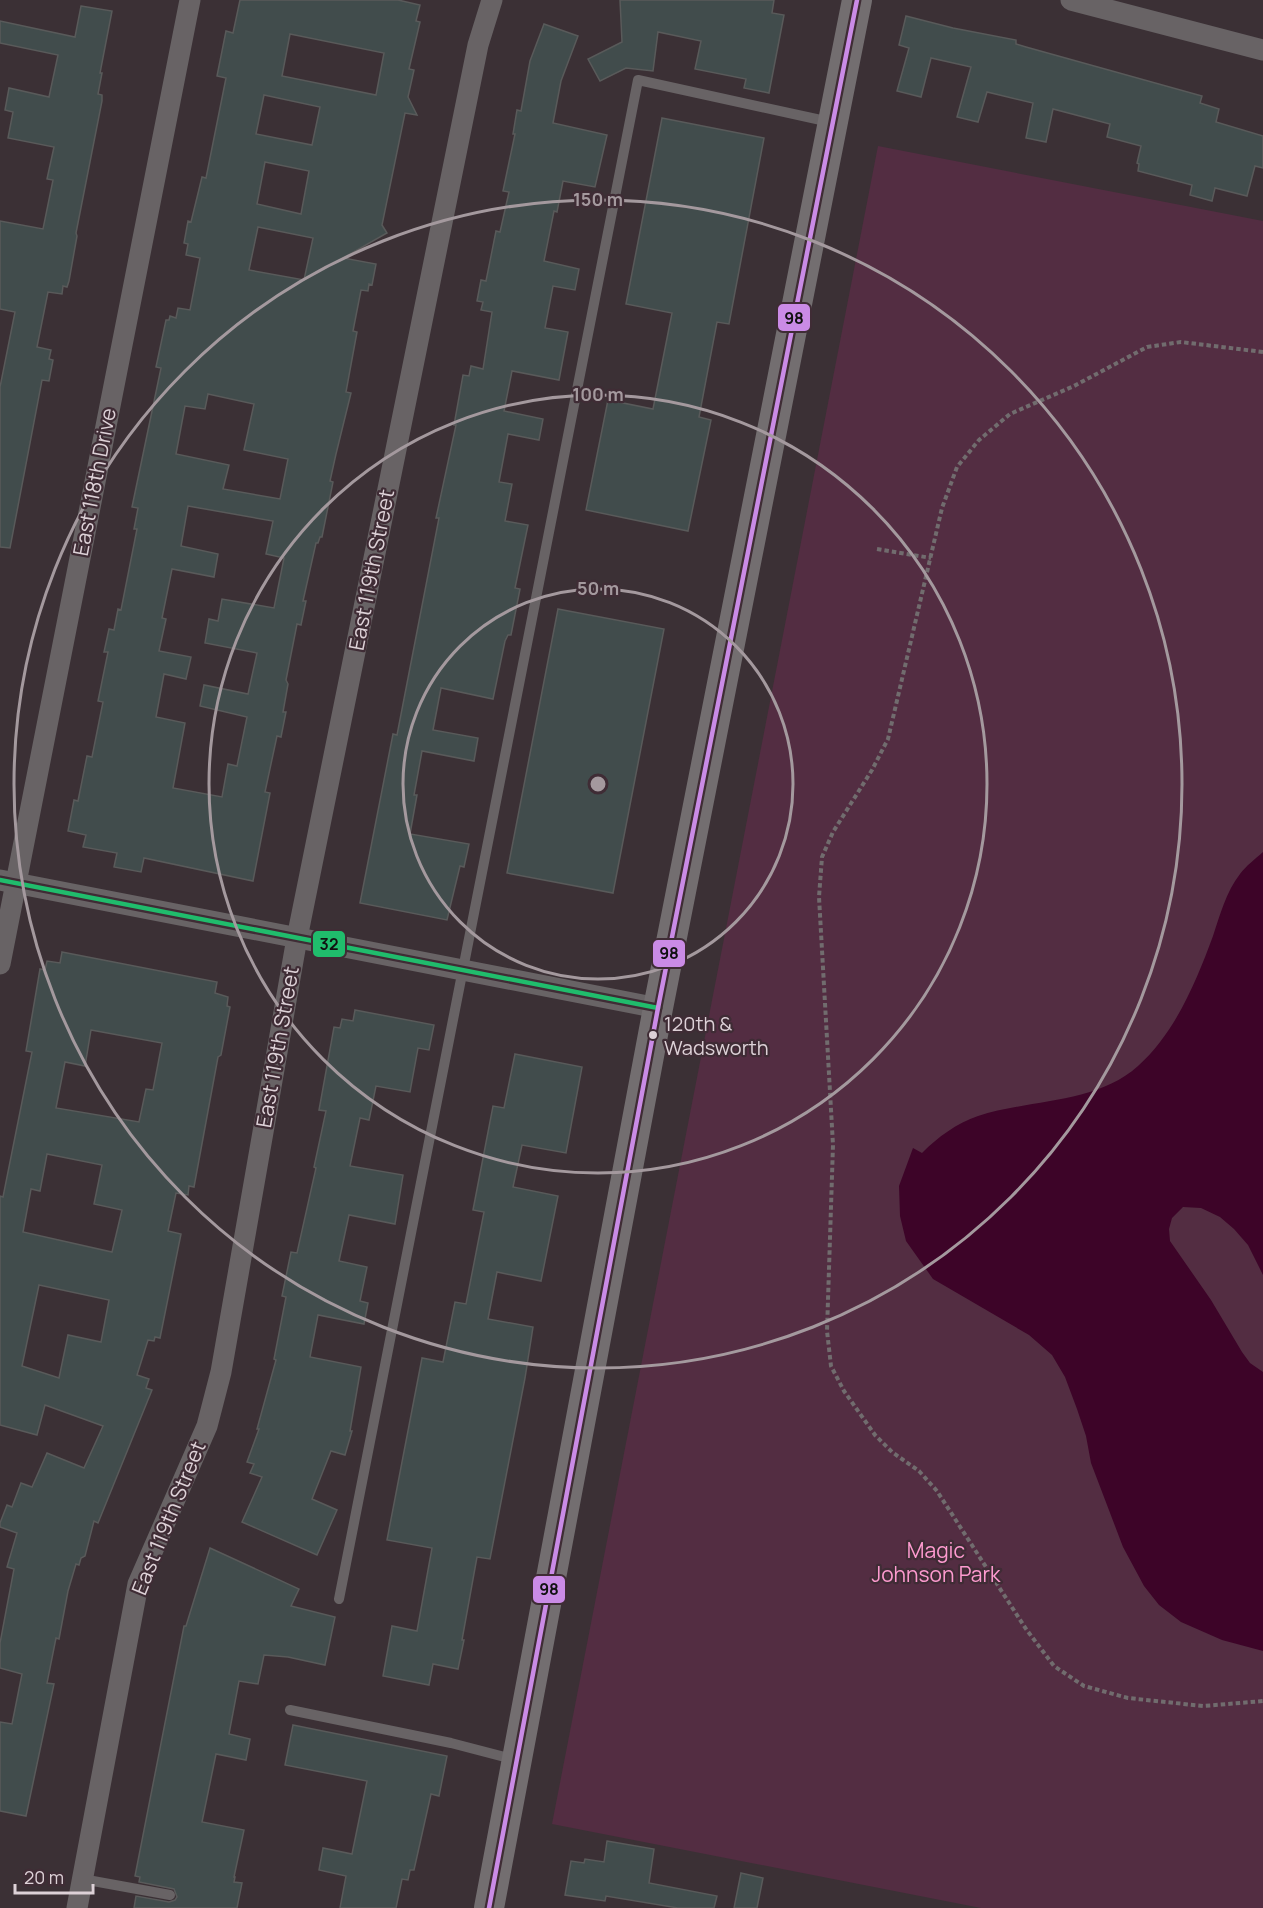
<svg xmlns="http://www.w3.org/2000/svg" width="1263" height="1908" font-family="Manrope,sans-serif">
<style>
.green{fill:#532d42}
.water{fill:#3d0428}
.building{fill:#414c4c;stroke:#595a5a;stroke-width:1.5;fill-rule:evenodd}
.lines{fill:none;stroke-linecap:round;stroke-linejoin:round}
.path{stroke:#716c6e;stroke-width:4;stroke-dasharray:4.5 3;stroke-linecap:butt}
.lane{stroke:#686365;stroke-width:10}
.street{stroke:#686365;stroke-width:21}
.secondary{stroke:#736e70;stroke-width:30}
.bus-1-casing{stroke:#3f2c35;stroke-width:9}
.bus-2-casing{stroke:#3f2c35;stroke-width:9}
.bus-1{stroke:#20bc6c;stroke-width:4.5}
.bus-2{stroke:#ca8be6;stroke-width:4.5}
.ring{fill:none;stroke:#a4999e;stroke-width:3}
.bus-dot{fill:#ddd1d7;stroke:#3f2c35;stroke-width:2}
.labels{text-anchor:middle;stroke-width:4.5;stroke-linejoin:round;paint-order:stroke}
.bus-label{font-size:20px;fill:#ddd1d7;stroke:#3f2c35;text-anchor:start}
.street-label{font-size:21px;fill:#ddd1d7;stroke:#3f2c35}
.park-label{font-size:21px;fill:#fd9acf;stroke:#3f2c35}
.centre{fill:#a4999e;stroke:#3f2c35;stroke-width:3}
.ring-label{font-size:18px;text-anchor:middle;font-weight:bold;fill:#a4999e;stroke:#3f2c35;stroke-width:4.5;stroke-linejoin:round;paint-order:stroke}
.line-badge{stroke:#3f2c35;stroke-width:2}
.pale-badge-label{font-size:16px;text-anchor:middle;font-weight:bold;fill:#111}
</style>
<rect width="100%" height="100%" fill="#3b3035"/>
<path class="green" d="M 878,146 L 1263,221 L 1263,1908 L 981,1908 L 552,1824 Z"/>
<path class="water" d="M 1263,852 L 1263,1275 L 1248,1245 L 1234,1229 L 1220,1217 L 1201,1208 L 1183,1207 L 1172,1218 L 1169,1229 L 1170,1241 L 1211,1300 L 1242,1352 L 1250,1363 L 1263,1372 L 1263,1651 L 1222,1640 L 1181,1622 L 1159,1605 L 1144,1586 L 1123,1547 L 1091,1463 L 1086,1436 L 1077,1409 L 1065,1377 L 1052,1355 L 1029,1335 L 933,1279 L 906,1241 L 900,1216 L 899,1186 L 913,1148 L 922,1153 C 938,1137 957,1123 978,1116 C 1030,1099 1096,1104 1138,1066 C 1175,1033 1196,982 1213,936 C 1220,915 1226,892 1240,874 C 1246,866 1255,859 1263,852 Z"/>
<g class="building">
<path d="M 240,0 L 398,0 L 420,5 L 416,21 L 420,22 L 409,69 L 414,70 L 408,97 L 417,115 L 405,113 L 382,225 L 387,233 L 343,258 L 376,264 L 372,285 L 369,284 L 368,291 L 361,290 L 353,331 L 357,332 L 346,392 L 351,393 L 336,454 L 330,481 L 333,482 L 322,537 L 320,537 L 318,543 L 316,543 L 303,601 L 306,601 L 301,625 L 297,624 L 286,680 L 288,684 L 283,712 L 286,712 L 281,737 L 277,736 L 265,792 L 270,793 L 253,881 L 144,858 L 141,872 L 114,867 L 117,853 L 83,847 L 86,835 L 68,831 L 74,800 L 78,801 L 87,756 L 92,757 L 103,702 L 98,701 L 108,652 L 104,652 L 109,629 L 114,630 L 118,609 L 121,610 L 137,529 L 134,529 L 138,508 L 132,507 L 161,368 L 156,367 L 166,320 L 169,320 L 170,316 L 176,318 L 178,308 L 190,310 L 200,258 L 186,255 L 188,244 L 184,243 L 188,221 L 191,222 L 202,177 L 206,178 L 226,78 L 217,76 L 226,31 L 233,33 ZM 290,34 L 384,53 L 376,95 L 282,76 ZM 264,95 L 320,107 L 312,145 L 256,134 ZM 265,162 L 309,171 L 301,214 L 257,204 ZM 258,227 L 313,238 L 304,280 L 249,270 ZM 208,394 L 254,404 L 244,450 L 288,459 L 280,499 L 223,489 L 229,465 L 176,454 L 185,406 L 205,409 ZM 188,506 L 273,521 L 266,554 L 284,558 L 274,608 L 222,599 L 218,621 L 209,619 L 205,643 L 257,653 L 248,694 L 204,685 L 200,706 L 247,717 L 237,766 L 228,764 L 222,797 L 173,788 L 185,723 L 156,717 L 164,674 L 186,679 L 191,657 L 159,651 L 166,619 L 162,618 L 172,569 L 214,577 L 218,554 L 181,546 Z"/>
<path d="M 620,0 L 774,0 L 772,13 L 784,15 L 769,93 L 744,88 L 746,79 L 695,69 L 701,41 L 658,32 L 653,71 L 626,68 L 600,81 L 588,59 L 622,42 Z"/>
<path d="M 81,6 L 112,11 L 100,73 L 102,73 L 98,94 L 102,95 L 102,101 L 76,233 L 77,236 L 69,281 L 67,287 L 63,286 L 62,294 L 48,292 L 37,347 L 51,350 L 49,359 L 53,360 L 49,381 L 42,380 L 10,548 L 0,547 L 0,387 L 15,312 L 0,309 L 0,221 L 43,229 L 53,180 L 47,179 L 54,147 L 8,138 L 13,112 L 5,110 L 9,88 L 49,97 L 58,55 L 0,43 L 0,21 L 75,37 Z"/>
<path d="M 906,16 L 953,28 L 1016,40 L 1016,44 L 1026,47 L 1202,96 L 1200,103 L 1219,109 L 1216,122 L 1263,136 L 1263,168 L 1255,166 L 1247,196 L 1215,188 L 1212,201 L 1190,195 L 1192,185 L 1138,171 L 1139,164 L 1137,163 L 1141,146 L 1107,137 L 1110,124 L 1053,109 L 1046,142 L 1026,138 L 1033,103 L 987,92 L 978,122 L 957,117 L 971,67 L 931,58 L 921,97 L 897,91 L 909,48 L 899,45 Z"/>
<path d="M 544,24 L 578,36 L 561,81 L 553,123 L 607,135 L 595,187 L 563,181 L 557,212 L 554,211 L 544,261 L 579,269 L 575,290 L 553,286 L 545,328 L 568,332 L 559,380 L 512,371 L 504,411 L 543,419 L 539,440 L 508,434 L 499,482 L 512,484 L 505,521 L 528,525 L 515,588 L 520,589 L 511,635 L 508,635 L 505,641 L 493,699 L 441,688 L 433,730 L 478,738 L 474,761 L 422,751 L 414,795 L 417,795 L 410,834 L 469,844 L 464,867 L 460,866 L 447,920 L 360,903 L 393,734 L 397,735 L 439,518 L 436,518 L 456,425 L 454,425 L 463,375 L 469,376 L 471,366 L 483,369 L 492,312 L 481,310 L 483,302 L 477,301 L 481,280 L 486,281 L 496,231 L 500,232 L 509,192 L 503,191 L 515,134 L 513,134 L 517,110 L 521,111 L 530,61 Z"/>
<path d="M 662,118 L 764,138 L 729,324 L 717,322 L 699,417 L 711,420 L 688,531 L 586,510 L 608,400 L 653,409 L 672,313 L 626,304 Z"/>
<path d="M 558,609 L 664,629 L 613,893 L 507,873 Z"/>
<path d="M 62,952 L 217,982 L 215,993 L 228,997 L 227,1006 L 230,1007 L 221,1055 L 218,1057 L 194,1187 L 189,1186 L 188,1195 L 176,1193 L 168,1231 L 181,1234 L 160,1338 L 155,1337 L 154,1341 L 148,1340 L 137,1375 L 149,1379 L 146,1388 L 152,1390 L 98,1523 L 94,1521 L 85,1556 L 81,1558 L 79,1565 L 76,1564 L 68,1591 L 59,1639 L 56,1638 L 47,1683 L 54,1684 L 26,1816 L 0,1811 L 0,1722 L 12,1724 L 22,1674 L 0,1668 L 0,1643 L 14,1569 L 7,1567 L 17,1533 L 0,1527 L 0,1523 L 7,1505 L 12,1507 L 21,1483 L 32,1487 L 47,1453 L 84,1468 L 103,1426 L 45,1405 L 37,1435 L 0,1425 L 0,1196 L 3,1197 L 32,1052 L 26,1051 L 40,969 L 45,970 L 47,961 L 60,963 ZM 91,1030 L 162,1043 L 153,1090 L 146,1089 L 139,1122 L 56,1108 L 65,1062 L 85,1066 ZM 47,1154 L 102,1165 L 94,1204 L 122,1210 L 112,1252 L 23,1232 L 31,1189 L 40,1191 ZM 39,1285 L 109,1300 L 101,1342 L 68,1335 L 59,1378 L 22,1366 Z"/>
<path d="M 355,1010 L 434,1025 L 429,1050 L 418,1048 L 410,1092 L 376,1086 L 369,1120 L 360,1118 L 350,1166 L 403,1175 L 395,1224 L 349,1215 L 339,1261 L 367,1267 L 360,1301 L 368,1303 L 364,1324 L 318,1315 L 310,1357 L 361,1367 L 350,1431 L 352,1431 L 345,1455 L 331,1451 L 312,1499 L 337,1510 L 317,1555 L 242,1522 L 262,1477 L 250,1473 L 254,1464 L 247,1462 L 259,1429 L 257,1429 L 276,1360 L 274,1359 L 286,1297 L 282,1296 L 291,1252 L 297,1253 L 316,1168 L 314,1167 L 326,1111 L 319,1110 L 334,1027 L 340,1028 L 342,1019 L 353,1021 Z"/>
<path d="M 515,1054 L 582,1067 L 566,1153 L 522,1145 L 513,1187 L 558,1196 L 541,1281 L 497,1272 L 488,1319 L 533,1327 L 525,1378 L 490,1559 L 477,1557 L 462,1640 L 464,1640 L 458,1669 L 433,1664 L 429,1685 L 383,1676 L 392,1626 L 417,1631 L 432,1548 L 387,1540 L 422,1358 L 443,1362 L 455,1302 L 466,1304 L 484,1212 L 473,1210 L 493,1106 L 504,1108 Z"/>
<path d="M 210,1548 L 299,1589 L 291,1606 L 335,1617 L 325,1665 L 288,1657 L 264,1655 L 258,1684 L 239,1681 L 229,1734 L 250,1739 L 246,1760 L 216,1754 L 202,1822 L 244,1830 L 234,1877 L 235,1877 L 234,1882 L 242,1883 L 237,1908 L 134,1908 L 136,1896 L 169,1902 L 175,1900 L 177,1897 L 174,1889 L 139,1882 L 140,1877 L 135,1876 L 184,1626 L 186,1626 Z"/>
<path d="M 293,1725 L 447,1756 L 439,1796 L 431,1794 L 414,1870 L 410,1870 L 408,1880 L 402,1879 L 396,1908 L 340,1908 L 346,1876 L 319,1870 L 323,1848 L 352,1854 L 367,1781 L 285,1765 Z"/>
<path d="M 607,1841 L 654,1849 L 649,1883 L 717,1896 L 714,1908 L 678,1908 L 606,1896 L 605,1901 L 565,1895 L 571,1861 L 584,1863 L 585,1859 L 604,1862 Z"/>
<path d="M 741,1873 L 763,1878 L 757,1908 L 734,1908 Z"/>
</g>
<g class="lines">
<g class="path">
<path d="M 1263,352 L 1181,342 L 1147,347 L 1074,386 L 1010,414 L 979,440 L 957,467 L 942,508 L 888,739 L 872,770 L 833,832 L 822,857 L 819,897 L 833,1145 L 827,1331 L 831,1366 L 844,1391 L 875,1435 L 892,1452 L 919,1471 L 937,1491 L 1026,1629 L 1054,1666 L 1084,1686 L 1128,1698 L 1203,1706 L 1263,1701"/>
<path d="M 877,549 L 931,558"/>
</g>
<g class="lane">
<path d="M 339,1599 L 638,80 L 830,122"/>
<path d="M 290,1710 L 451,1743 L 516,1760"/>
<path d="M 82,1879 L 170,1895"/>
</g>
<g class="street">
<path d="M 1071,0 L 1263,50"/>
<path d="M 0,880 L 658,1008"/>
<path d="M 0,964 L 190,0"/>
<path d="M 77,1908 L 138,1584 L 207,1426 L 221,1372 L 297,938 L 478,45 L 492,0"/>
</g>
<path class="secondary" d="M 489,1908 L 658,1008 L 857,0"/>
<g class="bus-1-casing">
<path id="bus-1" d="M 0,880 L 658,1008"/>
</g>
<g class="bus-2-casing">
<path id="bus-2" d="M 489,1908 L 658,1008 L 857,0"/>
</g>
<use href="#bus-1" class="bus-1"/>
<use href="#bus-2" class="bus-2"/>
</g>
<g class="ring">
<circle cx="598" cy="784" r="195"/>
<circle cx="598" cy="784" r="389"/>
<circle cx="598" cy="784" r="584"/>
</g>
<circle class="bus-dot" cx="653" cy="1035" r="5"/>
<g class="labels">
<g class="bus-label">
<text x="664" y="1031">120th &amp;<tspan x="664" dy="24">Wadsworth</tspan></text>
</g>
<g class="street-label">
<text transform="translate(95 482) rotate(-79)" y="7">East 118th Drive</text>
<text transform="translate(372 570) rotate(-79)" y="7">East 119th Street</text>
<text transform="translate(278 1047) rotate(-80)" y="7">East 119th Street</text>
<text transform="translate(169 1518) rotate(-68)" y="7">East 119th Street</text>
</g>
<g class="park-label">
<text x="936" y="1558">Magic<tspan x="936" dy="24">Johnson Park</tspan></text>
</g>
</g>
<circle cx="598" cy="784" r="9" class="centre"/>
<g class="ring-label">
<text x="598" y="206">150 m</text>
<text x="598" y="401">100 m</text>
<text x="598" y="595">50 m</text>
</g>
<g class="line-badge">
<rect x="777" y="303" width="34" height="29" rx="6" fill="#ca8be6"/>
<rect x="312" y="930" width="34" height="28" rx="6" fill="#20bc6c"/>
<rect x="652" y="939" width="34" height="29" rx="6" fill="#ca8be6"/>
<rect x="532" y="1575" width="34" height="29" rx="6" fill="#ca8be6"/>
</g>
<g class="pale-badge-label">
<text x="794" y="324">98</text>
<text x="329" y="950">32</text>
<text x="669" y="959">98</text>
<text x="549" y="1595">98</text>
</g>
<path d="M15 1884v9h78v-9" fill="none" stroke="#ddd1d7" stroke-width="3"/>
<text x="24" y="1884" font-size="18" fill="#ddd1d7" stroke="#3f2c35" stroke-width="4.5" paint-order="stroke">20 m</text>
</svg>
